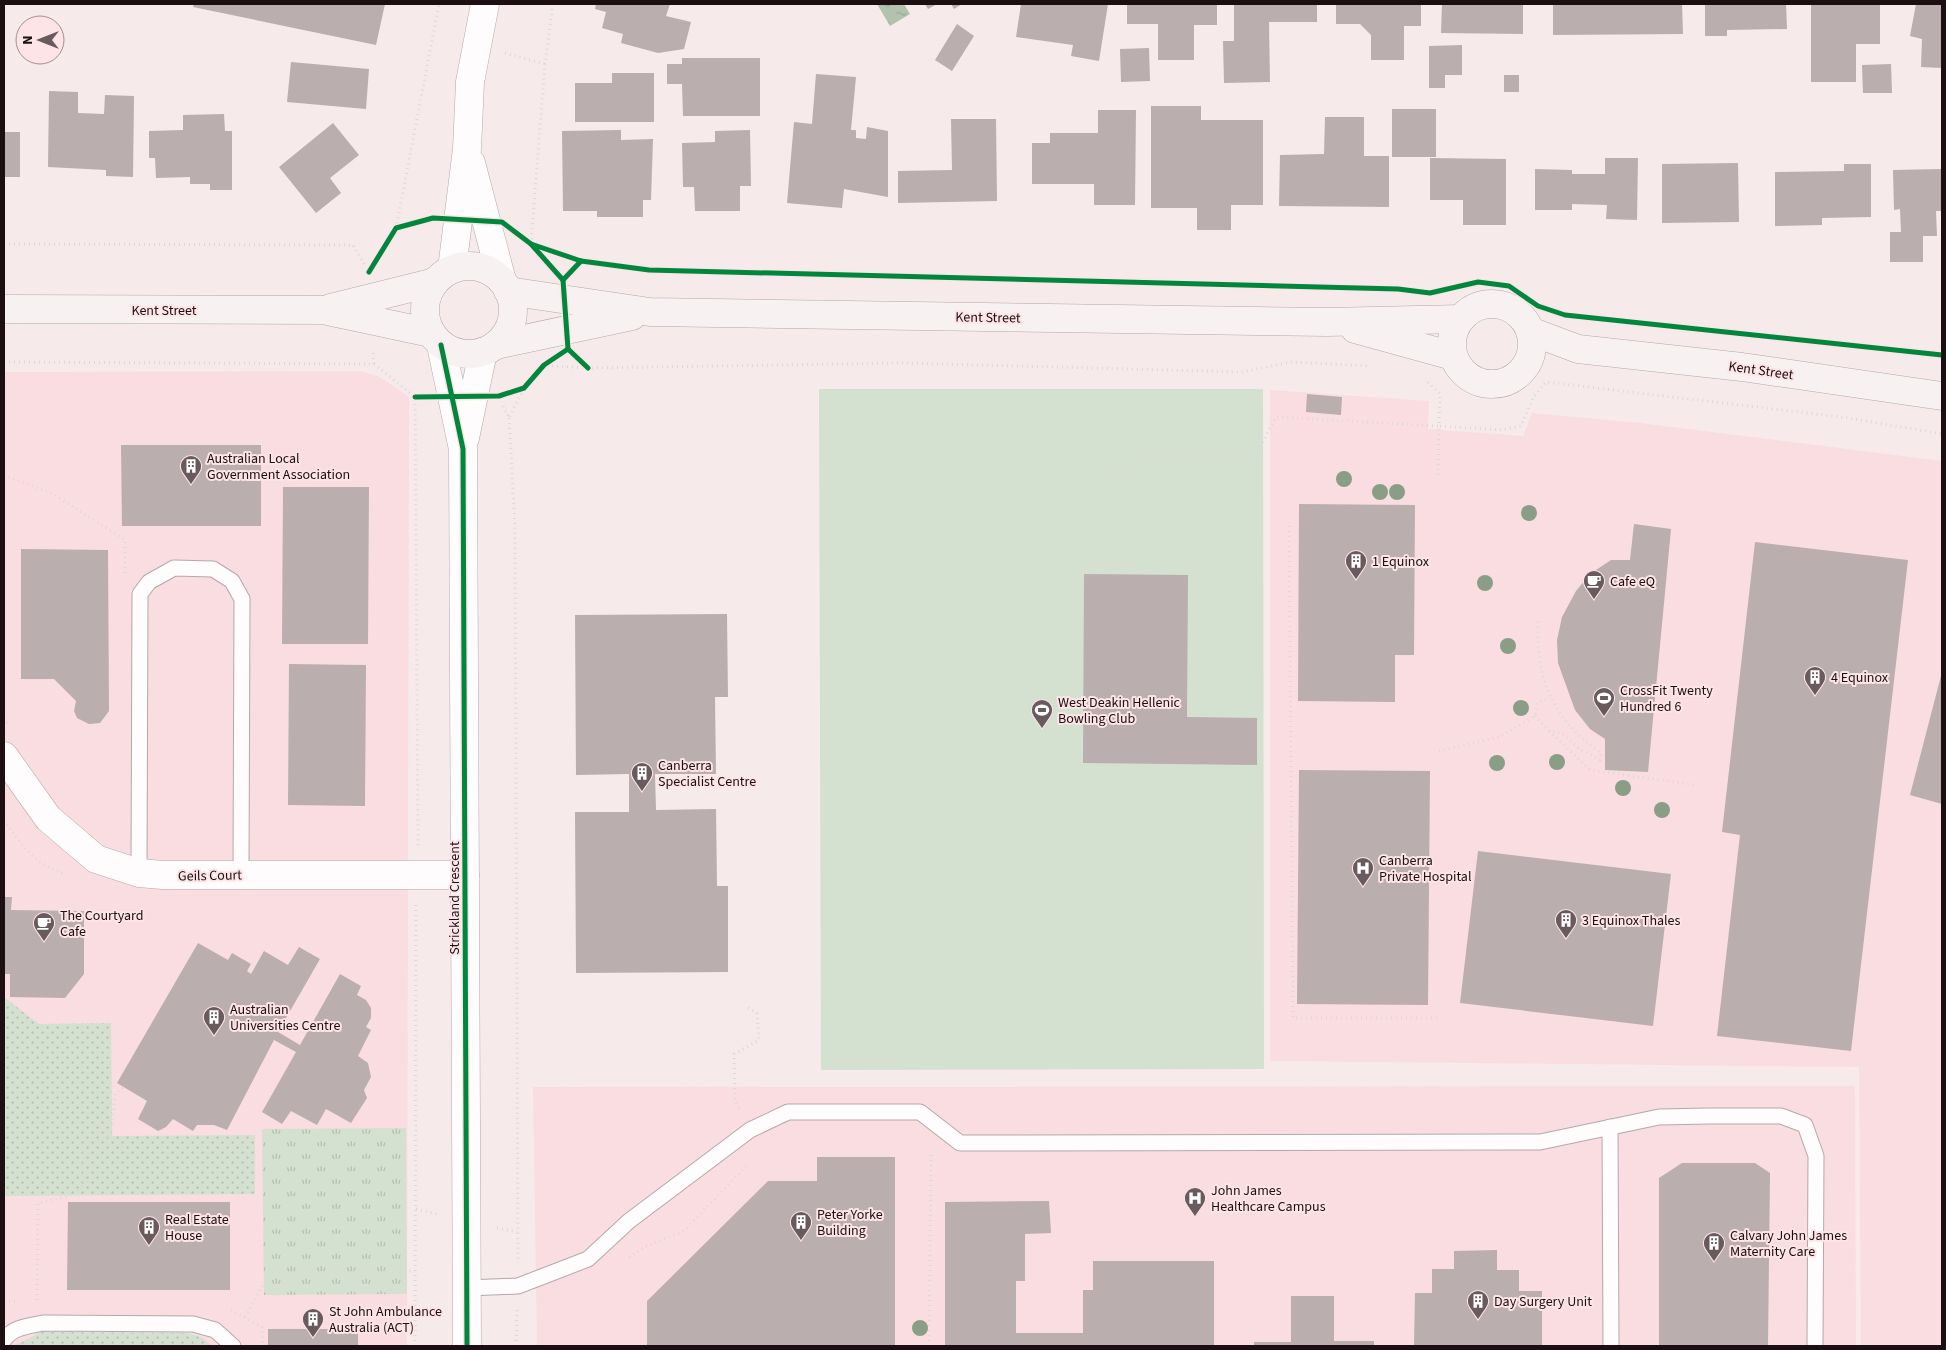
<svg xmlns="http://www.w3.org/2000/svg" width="1946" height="1350" font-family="'Source Sans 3',sans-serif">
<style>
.built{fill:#f9dde1}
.grass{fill:url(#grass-tufts)}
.park{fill:url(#park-dots)}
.garden{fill:#d4e0d0}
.water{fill:url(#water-ripples)}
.building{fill:#baaeaf}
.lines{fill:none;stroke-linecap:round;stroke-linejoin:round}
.service-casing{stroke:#b5a8aa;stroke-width:17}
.minor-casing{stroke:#b5a8aa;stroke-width:29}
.tertiary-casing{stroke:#b5a8aa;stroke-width:29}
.secondary-casing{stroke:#b5a8aa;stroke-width:29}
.path{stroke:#ddd9d9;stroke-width:3;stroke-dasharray:1 4;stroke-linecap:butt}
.service{stroke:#fefcfc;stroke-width:15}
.minor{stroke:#fefcfc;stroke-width:28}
.tertiary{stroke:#fefcfc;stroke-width:28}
.secondary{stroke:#f7f1f2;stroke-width:28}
.cycleway-casing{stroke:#fde4e7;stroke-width:8}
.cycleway{stroke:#00873e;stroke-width:5}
.tree{fill:#8a9e87}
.labels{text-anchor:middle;stroke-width:4;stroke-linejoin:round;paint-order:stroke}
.street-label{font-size:14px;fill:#1c0e11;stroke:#fde4e7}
.poi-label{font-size:14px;fill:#1c0e11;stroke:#fde4e7;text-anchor:start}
</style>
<defs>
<pattern id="grass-tufts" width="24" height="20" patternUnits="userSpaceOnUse" patternTransform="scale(1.25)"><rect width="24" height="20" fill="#d4e0d0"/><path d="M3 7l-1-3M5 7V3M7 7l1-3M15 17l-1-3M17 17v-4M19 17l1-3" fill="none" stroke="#b5bfb2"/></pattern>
<pattern id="park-dots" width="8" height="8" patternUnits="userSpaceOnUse" patternTransform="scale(1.25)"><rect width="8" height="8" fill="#d4e0d0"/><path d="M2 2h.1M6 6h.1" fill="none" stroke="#b5bfb2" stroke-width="1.8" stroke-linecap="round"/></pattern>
<pattern id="water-ripples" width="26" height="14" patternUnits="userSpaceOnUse" patternTransform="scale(1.25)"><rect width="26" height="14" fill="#b1c3ae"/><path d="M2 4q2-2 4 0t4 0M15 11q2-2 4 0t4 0" fill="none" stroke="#98a695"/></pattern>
</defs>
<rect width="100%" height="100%" fill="#f7eaeb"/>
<g class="built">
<path d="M 360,371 L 380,377 L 409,397 L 407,1346 L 4,1346 L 4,372 Z"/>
<path d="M 1270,390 L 1429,401 L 1428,429 L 1523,436 L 1532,413 L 1640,423 L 1942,461 L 1942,1346 L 1861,1346 L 1859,1067 L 1270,1061 Z"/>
<path d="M 1855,1086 L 1856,1346 L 537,1346 L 533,1087 Z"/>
</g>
<path class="grass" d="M 406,1128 L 407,1294 L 264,1295 L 262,1129 Z"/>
<g class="park">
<path d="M 4,997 L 39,1024 L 111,1023 L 112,1136 L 255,1135 L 255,1194 L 4,1196 Z"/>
<path d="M 41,1332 L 188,1333 L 203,1338 L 211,1346 L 14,1346 Z"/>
</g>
<path class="garden" d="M 819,389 L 1263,389 L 1264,1069 L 821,1070 Z"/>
<path class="water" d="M 877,4 L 904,4 L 910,14 L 890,26 Z"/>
<g class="building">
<path d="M 194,4 L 385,4 L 376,45 L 193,7 Z"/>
<path d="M 596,4 L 670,4 L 666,16 L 691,22 L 684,49 L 658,53 L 621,43 L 623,34 L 602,28 L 606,12 L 595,9 Z"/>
<path d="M 925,4 L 937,4 L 928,9 Z"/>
<path d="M 951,4 L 962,4 L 954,9 Z"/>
<path d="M 1021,4 L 1108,4 L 1099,61 L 1071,56 L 1073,45 L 1016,37 Z"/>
<path d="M 1127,4 L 1217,4 L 1217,25 L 1194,25 L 1194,60 L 1158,60 L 1158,24 L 1127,24 Z"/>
<path d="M 1234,4 L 1317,4 L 1317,22 L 1269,22 L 1270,82 L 1224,83 L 1223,41 L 1234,41 Z"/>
<path d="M 1336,4 L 1421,4 L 1421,26 L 1404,26 L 1404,60 L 1371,60 L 1371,35 L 1360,24 L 1336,24 Z"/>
<path d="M 1442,4 L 1523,4 L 1523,34 L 1441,33 Z"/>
<path d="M 1553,4 L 1682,4 L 1683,34 L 1553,35 Z"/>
<path d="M 1705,4 L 1786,4 L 1787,29 L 1727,30 L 1727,36 L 1705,36 Z"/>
<path d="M 1811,4 L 1880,4 L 1880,44 L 1856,44 L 1856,82 L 1811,82 Z"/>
<path d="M 1916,4 L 1942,4 L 1942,68 L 1921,67 L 1922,39 L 1910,36 Z"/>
<path d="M 957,24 L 974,36 L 952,71 L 935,60 Z"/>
<path d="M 1462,45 L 1462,75 L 1445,75 L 1445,88 L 1429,88 L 1429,46 Z"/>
<path d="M 1149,48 L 1150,81 L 1121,82 L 1120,49 Z"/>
<path d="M 682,58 L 760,58 L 760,116 L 683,116 L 682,84 L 667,84 L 667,64 L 682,64 Z"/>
<path d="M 291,62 L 369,69 L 366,109 L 287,102 Z"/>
<path d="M 1891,64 L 1892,93 L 1863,93 L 1862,65 Z"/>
<path d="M 612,73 L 654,73 L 654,122 L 575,122 L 575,83 L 612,83 Z"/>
<path d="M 816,74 L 856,77 L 851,130 L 856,130 L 856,138 L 866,139 L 867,127 L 888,131 L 888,197 L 844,189 L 842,208 L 787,203 L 794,122 L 812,124 Z"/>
<rect x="1504" y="75" width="15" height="17"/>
<path d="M 49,91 L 78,92 L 78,113 L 104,114 L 105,95 L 134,96 L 133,177 L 106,176 L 106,170 L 48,167 Z"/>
<path d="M 1151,106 L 1201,106 L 1201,120 L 1263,120 L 1263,205 L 1231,205 L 1231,230 L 1197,230 L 1197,208 L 1151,208 Z"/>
<rect x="1392" y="109" width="44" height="48"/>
<path d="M 1098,110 L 1136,110 L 1135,205 L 1094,205 L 1094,184 L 1032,184 L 1032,143 L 1050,143 L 1050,133 L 1098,133 Z"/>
<path d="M 224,114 L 225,131 L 232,131 L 232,190 L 210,190 L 210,184 L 190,184 L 190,177 L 156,178 L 155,158 L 149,158 L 149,131 L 183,130 L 183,115 Z"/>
<path d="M 1325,117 L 1364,117 L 1364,156 L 1389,156 L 1389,207 L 1279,206 L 1280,155 L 1324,154 Z"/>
<path d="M 951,119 L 996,119 L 997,201 L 898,203 L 898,171 L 952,170 Z"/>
<path d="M 333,123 L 359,155 L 330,178 L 341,193 L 316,213 L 279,167 Z"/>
<path d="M 621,130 L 621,140 L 653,139 L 651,200 L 643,200 L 643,217 L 597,217 L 597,211 L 563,211 L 562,131 Z"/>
<path d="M 750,130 L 751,186 L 740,186 L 740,211 L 695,211 L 694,187 L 683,187 L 682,143 L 715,142 L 715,131 Z"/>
<rect x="4" y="132" width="16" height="45"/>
<path d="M 1430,158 L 1506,159 L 1506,225 L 1463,225 L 1463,200 L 1430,200 Z"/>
<path d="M 1605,158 L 1638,158 L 1637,220 L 1606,219 L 1607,205 L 1572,204 L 1572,210 L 1535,210 L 1535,169 L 1572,170 L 1572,174 L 1605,174 Z"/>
<path d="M 1738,163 L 1739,222 L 1662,223 L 1662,164 Z"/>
<path d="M 1844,164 L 1871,164 L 1871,217 L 1822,218 L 1822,225 L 1775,226 L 1775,172 L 1844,171 Z"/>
<path d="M 1942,169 L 1942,211 L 1936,211 L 1937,236 L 1923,236 L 1923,262 L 1890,262 L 1890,232 L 1901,232 L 1900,209 L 1894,210 L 1893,170 Z"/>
<path d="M 1307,394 L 1342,397 L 1341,415 L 1306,412 Z"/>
<path d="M 121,445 L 261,445 L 261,526 L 122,526 Z"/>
<path d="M 283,487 L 369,487 L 368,644 L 282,644 Z"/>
<path d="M 1299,504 L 1415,505 L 1414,655 L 1395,655 L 1395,702 L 1298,701 Z"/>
<path d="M 1634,524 L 1671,529 L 1648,772 L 1605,770 L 1605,739 L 1590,729 L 1575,710 L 1558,663 L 1557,640 L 1562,617 L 1576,591 L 1590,574 L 1611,560 L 1630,560 Z"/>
<path d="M 1755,542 L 1908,560 L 1851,1051 L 1717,1036 L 1740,835 L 1722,832 Z"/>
<path d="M 21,549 L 108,550 L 109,711 L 100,723 L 89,724 L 77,718 L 74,711 L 76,701 L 54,679 L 21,679 Z"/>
<path d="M 1084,574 L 1188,575 L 1187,717 L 1257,718 L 1257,765 L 1083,763 Z"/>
<path d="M 727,614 L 728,697 L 715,697 L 716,774 L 655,774 L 656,810 L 716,809 L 717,886 L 728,886 L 728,972 L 576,973 L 575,812 L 629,812 L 629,774 L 576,775 L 575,615 Z"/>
<path d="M 289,664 L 366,665 L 365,806 L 288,805 Z"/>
<path d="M 1942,672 L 1942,804 L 1910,795 Z"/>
<path d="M 1299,770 L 1430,771 L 1428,1005 L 1297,1004 Z"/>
<path d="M 1478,851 L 1671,874 L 1653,1026 L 1460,1003 Z"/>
<path d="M 4,897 L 12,897 L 11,910 L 84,911 L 84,974 L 65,998 L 10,997 L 10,974 L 4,974 Z"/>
<path d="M 198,943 L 228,960 L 232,953 L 251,964 L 247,971 L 251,974 L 264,951 L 288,965 L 299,947 L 320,959 L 278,1032 L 300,1045 L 340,974 L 361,986 L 357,995 L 366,1000 L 371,1008 L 371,1018 L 366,1027 L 371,1030 L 358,1056 L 368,1063 L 371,1077 L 364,1090 L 367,1098 L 351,1123 L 326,1109 L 317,1125 L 291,1111 L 282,1124 L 262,1112 L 296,1052 L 274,1040 L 227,1130 L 214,1125 L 197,1125 L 193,1131 L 173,1119 L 166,1127 L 158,1131 L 138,1119 L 147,1101 L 117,1083 Z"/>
<path d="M 817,1157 L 895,1157 L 895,1346 L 647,1346 L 647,1301 L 768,1181 L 817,1181 Z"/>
<path d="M 1682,1163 L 1755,1163 L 1770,1173 L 1768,1346 L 1659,1346 L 1659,1178 Z"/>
<path d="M 1049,1201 L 1051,1233 L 1025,1234 L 1025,1281 L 1016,1281 L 1016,1333 L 1083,1333 L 1083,1290 L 1093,1290 L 1093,1261 L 1214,1261 L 1214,1346 L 945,1346 L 945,1202 Z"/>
<path d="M 68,1202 L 230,1202 L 230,1290 L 67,1290 Z"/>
<path d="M 1497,1250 L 1497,1270 L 1519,1270 L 1519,1291 L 1542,1291 L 1542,1346 L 1414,1346 L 1415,1293 L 1432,1293 L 1432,1269 L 1454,1269 L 1454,1251 Z"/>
<path d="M 1291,1296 L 1334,1296 L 1334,1341 L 1374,1341 L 1374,1346 L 1254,1346 L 1254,1342 L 1291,1342 Z"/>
<rect x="268" y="1329" width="90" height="17"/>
</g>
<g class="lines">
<g class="service-casing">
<g id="service">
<path d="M 139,873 L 140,594 L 149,582 L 174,568 L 213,569 L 232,581 L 242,599 L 241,874"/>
<path d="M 1610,1127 L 1611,1346"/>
<path d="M 467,1288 L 518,1286 L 588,1259 L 629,1221 L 750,1130 L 788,1112 L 920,1112 L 960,1143 L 1540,1142 L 1659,1117 L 1709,1116 L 1781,1116 L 1805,1125 L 1816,1156 L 1815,1346"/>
<path d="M 4,1340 C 12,1327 29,1326 43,1323 L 193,1324 L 215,1330 L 233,1346"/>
</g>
</g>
<g class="minor-casing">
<g id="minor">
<path d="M 441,345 L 463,449 L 467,1346"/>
<path d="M 465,438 L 483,352"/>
<path d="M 4,756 L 48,818 L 96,859 L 139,873 L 163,875 L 465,875"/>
</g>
</g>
<g class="tertiary-casing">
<g id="tertiary">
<path d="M 471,163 L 502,281"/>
<path d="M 452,269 L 467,149 L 470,82 L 485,4"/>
</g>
</g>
<g class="secondary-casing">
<g id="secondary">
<circle cx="469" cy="310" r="44"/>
<path d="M 508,291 L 650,312 L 1327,322 L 1461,319"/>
<circle cx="1492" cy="344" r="40"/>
<path d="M 330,308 L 435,282"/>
<path d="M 4,309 L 323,310 L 431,333"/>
<path d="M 1355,329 L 1453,356"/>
<path d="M 1530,331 L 1578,349 L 1742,367 L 1942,396"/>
<path d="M 496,345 L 632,316"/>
</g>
</g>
<g class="path">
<path d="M 505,53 L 545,64"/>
<path d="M 396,228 L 439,4"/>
<path d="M 4,244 L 353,245 L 366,267"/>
<path d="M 531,244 L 545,64 L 553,4"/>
<path d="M 373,353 L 374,364"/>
<path d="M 4,362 L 374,364 L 415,397 L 418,846"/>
<path d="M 552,366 L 588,368 L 903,363 L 1242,372 L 1292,362 L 1369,366"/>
<path d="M 1428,382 L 1440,394 L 1439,426 L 1502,430 L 1521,426 L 1534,396 L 1546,382 L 1849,418 L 1942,434"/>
<path d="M 503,406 L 509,418 L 524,388"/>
<path d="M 509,418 L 515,527 L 518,1261"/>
<path d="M 1107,473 L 1148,457 L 1253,461 L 1276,417 L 1439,426 L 1438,475"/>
<path d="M 4,475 L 53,494 L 125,540 L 125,573"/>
<path d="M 1289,526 L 1293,1018 L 1437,1018"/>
<path d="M 1535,716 L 1549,731 L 1562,733 L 1579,749 L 1600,760 L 1601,753 C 1553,719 1535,679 1538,621"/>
<path d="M 4,718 L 10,726"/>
<path d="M 1549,731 L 1590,770 L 1696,785"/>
<path d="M 1439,751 L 1499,737 L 1535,716 L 1537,703 L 1550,698"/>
<path d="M 4,820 C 21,845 36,866 65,874"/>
<path d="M 739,1108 L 735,1101 L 734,1054 L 759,1040 L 757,1013 L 745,1006"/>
<path d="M 416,1209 L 437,1214"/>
<path d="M 497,1228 L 517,1232"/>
<path d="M 629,1257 L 644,1247 L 684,1231 L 747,1165"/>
<path d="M 37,1300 L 38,1203 L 67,1197 L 84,1186 L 84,1149 L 111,1136 L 115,1094 L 124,1087"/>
<path d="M 4,1301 L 19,1302"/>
<path d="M 231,1310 L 262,1327 L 263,1346"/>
<path d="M 245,1317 L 270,1273 L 415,1271"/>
<path d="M 415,1346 L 416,905"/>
<path d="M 516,1346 L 517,1309"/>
<path d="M 929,1346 L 931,1152"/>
</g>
<use href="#service" class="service"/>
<use href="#minor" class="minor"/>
<use href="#tertiary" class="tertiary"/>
<use href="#secondary" class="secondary"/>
<g class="cycleway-casing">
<g id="cycleway">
<path d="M 531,244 L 581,261 L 649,270 L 1398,289 L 1430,293 L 1478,282 L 1509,286 L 1538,306 L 1565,315 L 1942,355"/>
<path d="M 369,272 L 396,228 L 433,218 L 502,222 L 531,244 L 563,280 L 581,261"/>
<path d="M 563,280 L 568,349"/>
<path d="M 441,345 L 463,449 L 467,1346"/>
<path d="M 415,397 L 499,396 L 524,388 L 544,365 L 568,349 L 588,368"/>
</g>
</g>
<use href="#cycleway" class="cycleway"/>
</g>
<g class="tree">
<circle cx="1344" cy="479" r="8"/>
<circle cx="1380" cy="492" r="8"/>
<circle cx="1397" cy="492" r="8"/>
<circle cx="1529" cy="513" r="8"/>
<circle cx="1485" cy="583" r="8"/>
<circle cx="1508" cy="646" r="8"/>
<circle cx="1521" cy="708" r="8"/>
<circle cx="1557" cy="762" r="8"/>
<circle cx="1497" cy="763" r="8"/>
<circle cx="1623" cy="788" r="8"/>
<circle cx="1662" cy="810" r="8"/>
<circle cx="920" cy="1328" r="8"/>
</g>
<defs>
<g id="building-pin" transform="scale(1.125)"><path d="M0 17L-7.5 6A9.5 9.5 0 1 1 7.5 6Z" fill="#695b5d" stroke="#fde4e7"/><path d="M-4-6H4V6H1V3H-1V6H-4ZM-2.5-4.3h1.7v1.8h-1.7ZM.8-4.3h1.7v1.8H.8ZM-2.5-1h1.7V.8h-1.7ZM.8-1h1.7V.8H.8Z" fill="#fff"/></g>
<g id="cafe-pin" transform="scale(1.125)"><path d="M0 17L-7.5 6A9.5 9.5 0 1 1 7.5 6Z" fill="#695b5d" stroke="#fde4e7"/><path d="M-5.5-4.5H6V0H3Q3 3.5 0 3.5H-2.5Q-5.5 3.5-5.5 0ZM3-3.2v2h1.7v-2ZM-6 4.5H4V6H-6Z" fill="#fff"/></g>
<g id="stadium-pin" transform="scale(1.125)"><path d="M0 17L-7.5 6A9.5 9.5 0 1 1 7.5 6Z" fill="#695b5d" stroke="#fde4e7"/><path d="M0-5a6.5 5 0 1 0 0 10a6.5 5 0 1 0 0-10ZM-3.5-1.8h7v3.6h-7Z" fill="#fff"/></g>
<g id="hospital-pin" transform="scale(1.125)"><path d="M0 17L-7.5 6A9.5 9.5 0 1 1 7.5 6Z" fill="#695b5d" stroke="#fde4e7"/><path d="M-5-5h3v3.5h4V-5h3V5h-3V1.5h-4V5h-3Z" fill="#fff"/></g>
</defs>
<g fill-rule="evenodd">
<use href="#building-pin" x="191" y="466"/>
<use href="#building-pin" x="1356" y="561"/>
<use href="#cafe-pin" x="1594" y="581"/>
<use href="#building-pin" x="1815" y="677"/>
<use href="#stadium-pin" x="1604" y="698"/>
<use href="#stadium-pin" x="1042" y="710"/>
<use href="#building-pin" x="642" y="773"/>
<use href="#hospital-pin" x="1363" y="868"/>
<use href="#building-pin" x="1566" y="920"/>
<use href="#cafe-pin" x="44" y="923"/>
<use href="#building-pin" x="214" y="1017"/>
<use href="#hospital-pin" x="1195" y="1198"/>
<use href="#building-pin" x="801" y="1222"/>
<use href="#building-pin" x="149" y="1227"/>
<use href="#building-pin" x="1714" y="1243"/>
<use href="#building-pin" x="1478" y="1301"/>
<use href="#building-pin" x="313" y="1319"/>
</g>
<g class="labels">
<g class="street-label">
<text x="164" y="315">Kent Street</text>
<text transform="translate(988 317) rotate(1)" y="5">Kent Street</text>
<text transform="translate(1761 370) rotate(8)" y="5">Kent Street</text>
<text transform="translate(210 875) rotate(-1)" y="5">Geils Court</text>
<text transform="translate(454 898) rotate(-90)" y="5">Strickland Crescent</text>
</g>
<g class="poi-label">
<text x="207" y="463">Australian Local<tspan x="207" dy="16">Government Association</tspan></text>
<text x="1372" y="566">1 Equinox</text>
<text x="1610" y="586">Cafe eQ</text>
<text x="1831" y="682">4 Equinox</text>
<text x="1620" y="695">CrossFit Twenty<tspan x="1620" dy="16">Hundred 6</tspan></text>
<text x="1058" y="707">West Deakin Hellenic<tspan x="1058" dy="16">Bowling Club</tspan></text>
<text x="658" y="770">Canberra<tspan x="658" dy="16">Specialist Centre</tspan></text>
<text x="1379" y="865">Canberra<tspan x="1379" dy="16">Private Hospital</tspan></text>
<text x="60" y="920">The Courtyard<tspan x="60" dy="16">Cafe</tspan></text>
<text x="1582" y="925">3 Equinox Thales</text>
<text x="230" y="1014">Australian<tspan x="230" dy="16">Universities Centre</tspan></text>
<text x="1211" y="1195">John James<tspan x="1211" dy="16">Healthcare Campus</tspan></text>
<text x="817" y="1219">Peter Yorke<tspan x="817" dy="16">Building</tspan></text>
<text x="165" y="1224">Real Estate<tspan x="165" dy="16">House</tspan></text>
<text x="1730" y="1240">Calvary John James<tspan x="1730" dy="16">Maternity Care</tspan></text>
<text x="1494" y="1306">Day Surgery Unit</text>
<text x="329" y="1316">St John Ambulance<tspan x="329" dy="16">Australia (ACT)</tspan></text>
</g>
</g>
<rect width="1946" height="1350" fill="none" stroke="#1c0e11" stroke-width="10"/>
<g transform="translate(40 40) rotate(270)"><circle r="24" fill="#fde4e7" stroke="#a38e91"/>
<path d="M0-4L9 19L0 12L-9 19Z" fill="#695b5d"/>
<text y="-8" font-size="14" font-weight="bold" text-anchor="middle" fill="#1c0e11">N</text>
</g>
</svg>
